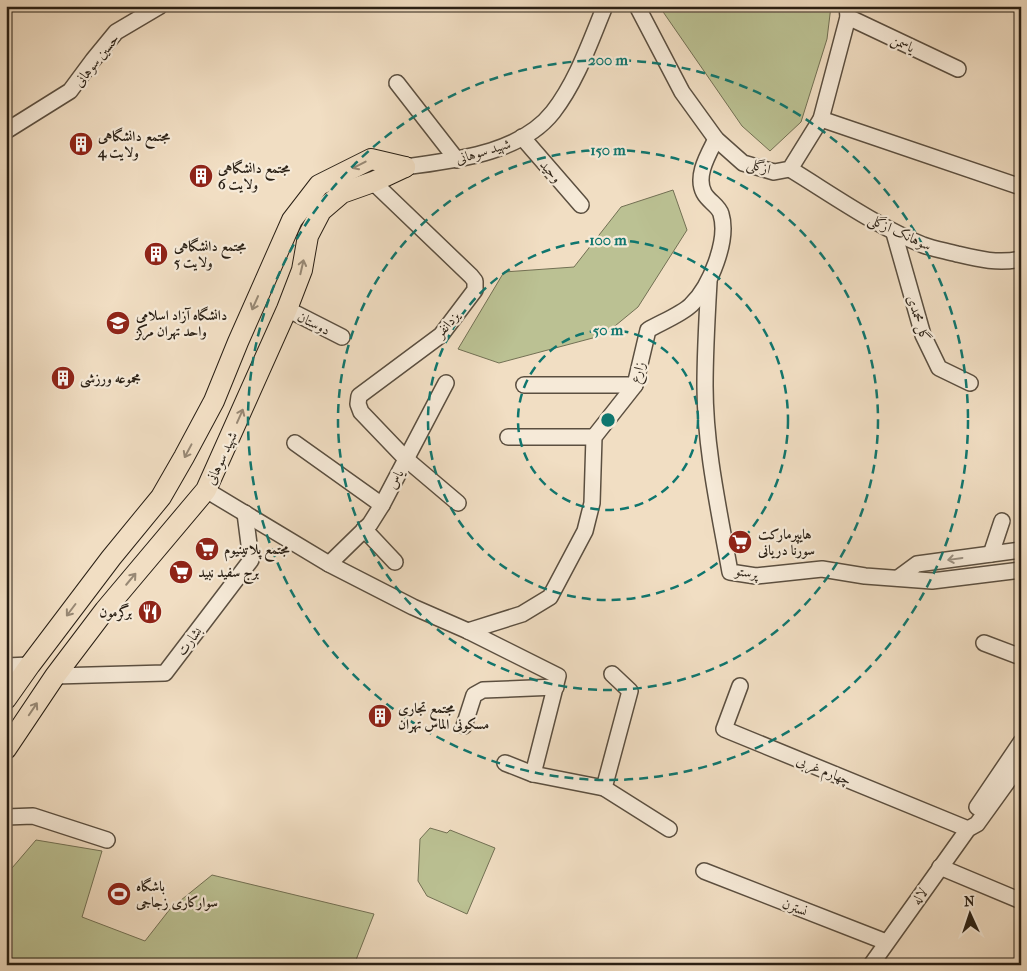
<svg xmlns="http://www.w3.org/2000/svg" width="1027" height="971" font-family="'IM FELL French Canon',Amiri,serif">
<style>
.green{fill:#bbc193;stroke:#727054}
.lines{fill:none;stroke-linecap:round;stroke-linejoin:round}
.minor-casing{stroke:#5b4f40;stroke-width:18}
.major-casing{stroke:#291f14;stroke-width:22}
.minor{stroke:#f6ead8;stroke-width:15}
.major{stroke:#f1dec3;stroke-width:20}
.oneway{stroke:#978874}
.oneway2{stroke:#9a8f80}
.ring{fill:none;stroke:#0f766e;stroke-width:2.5;stroke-dasharray:9 6}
.labels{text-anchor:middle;stroke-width:4.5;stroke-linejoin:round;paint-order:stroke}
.street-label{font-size:14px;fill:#291f14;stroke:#f6ead8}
.poi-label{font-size:14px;font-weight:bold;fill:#291f14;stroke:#f6ead8;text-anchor:start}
.centre{fill:#0f766e;stroke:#f6ead8;stroke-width:2.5}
.ring-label{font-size:15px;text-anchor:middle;font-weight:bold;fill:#0f766e;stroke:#f6ead8;stroke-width:4.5;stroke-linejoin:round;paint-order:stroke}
</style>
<rect width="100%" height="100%" fill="#f1dec3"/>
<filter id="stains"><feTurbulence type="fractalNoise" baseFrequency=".004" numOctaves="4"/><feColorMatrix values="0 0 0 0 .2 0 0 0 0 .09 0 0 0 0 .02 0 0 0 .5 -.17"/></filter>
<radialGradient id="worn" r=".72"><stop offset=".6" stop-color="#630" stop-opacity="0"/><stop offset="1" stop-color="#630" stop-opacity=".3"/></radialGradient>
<g class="green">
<path d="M 659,6 L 831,6 L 827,39 L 801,122 L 770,151 L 742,126 Z"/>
<path d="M 673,190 L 687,230 L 638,307 L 604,335 L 499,363 L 458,349 L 504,272 L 574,267 L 621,207 Z"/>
<path d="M 430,828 L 447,833 L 450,830 L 495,848 L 467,914 L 427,896 L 418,881 L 420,839 Z"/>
<path d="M 36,840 L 102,851 L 82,917 L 145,941 L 170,909 L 212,875 L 374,914 L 354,965 L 6,965 L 6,875 Z"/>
</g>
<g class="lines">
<g class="minor-casing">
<g id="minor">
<path d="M 637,6 L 682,92 L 716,139 L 743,163 L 774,172 L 790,169 L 821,119 L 848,17 L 847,6"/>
<path d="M 848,17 L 958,69"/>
<path d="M 397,83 L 457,160"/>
<path d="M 821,119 L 1021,187"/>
<path d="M 6,131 L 70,91 L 93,60 L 116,32 L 160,6"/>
<path d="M 522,137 L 581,205"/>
<path d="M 405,167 C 454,160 520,154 553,112 C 577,81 590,42 605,6"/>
<path d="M 790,169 C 834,196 876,226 923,245 C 934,249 946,251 957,254 C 978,259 998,264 1021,259"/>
<path d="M 373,182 L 471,276 L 475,281 L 475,290 L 441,335 L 359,396 L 358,404 L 361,412 L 406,459 L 458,503"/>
<path d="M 894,233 L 923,335 L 939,368 L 970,383"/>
<path d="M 709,282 C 707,317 705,351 705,386 C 705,448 719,510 730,572 L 756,576 L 822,569 L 865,576 L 932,581 L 1021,570"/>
<path d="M 287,309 L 342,337"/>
<path d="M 524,385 L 635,385"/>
<path d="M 508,437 L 594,437"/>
<path d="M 295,443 L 382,505"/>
<path d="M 206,490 L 329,564 L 413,607 L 468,631 L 558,676 L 533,774"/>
<path d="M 364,529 L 395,562"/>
<path d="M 991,554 L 1002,521"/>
<path d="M 329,564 L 370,524 L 382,505 L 446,383"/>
<path d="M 898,578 L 917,564 L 1021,550"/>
<path d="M 468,631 L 522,614 L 550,597 L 585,531 L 592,503 L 594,437 L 635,385 L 648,330 C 660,323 682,314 691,305 C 710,287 729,240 721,214 C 719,206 708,201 704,193 C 695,176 708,155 716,139"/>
<path d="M 984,643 L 1021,657"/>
<path d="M 6,666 L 30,665"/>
<path d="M 55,676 L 165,673 L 251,560 L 245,513"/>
<path d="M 740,686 L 724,729 L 968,829"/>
<path d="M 464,726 L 474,695 L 483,690 L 556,687"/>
<path d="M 505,763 L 533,774 L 604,788 L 669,829"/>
<path d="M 604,788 L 630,691 L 612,674"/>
<path d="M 977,807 L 1021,742"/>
<path d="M 6,817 L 33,816 L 107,840"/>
<path d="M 940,867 L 1021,901"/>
<path d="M 704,871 L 886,942"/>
<path d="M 871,965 L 968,829 L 977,824 L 1021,763"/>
</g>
</g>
<g class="major-casing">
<g id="major">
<path d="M 6,699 L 30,665 L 111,558 L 161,497 L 184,457 L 214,401 L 238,342 L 292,220 L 319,185 L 371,159 L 405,167"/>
<path d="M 6,749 L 55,676 L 105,610 L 206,490 L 287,309 L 302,270 L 308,236 L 321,211 L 342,193 L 373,182 L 405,167"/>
</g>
</g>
<use href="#minor" class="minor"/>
<use href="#major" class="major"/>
</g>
<defs><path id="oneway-shaft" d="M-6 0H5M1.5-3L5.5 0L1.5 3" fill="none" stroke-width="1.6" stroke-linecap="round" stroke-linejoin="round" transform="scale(1.25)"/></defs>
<g class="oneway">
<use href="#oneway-shaft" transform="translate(359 165) rotate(153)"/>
<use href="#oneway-shaft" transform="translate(302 267) rotate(-77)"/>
<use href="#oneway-shaft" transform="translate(255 303) rotate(114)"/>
<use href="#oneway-shaft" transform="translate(240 416) rotate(-66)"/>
<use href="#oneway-shaft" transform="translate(188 451) rotate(118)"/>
<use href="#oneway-shaft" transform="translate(131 579) rotate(-50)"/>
<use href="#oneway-shaft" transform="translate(71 610) rotate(127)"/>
<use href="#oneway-shaft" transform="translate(33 709) rotate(-56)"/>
</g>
<use class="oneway2" href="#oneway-shaft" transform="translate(955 559) rotate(172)"/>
<g class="ring">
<circle cx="608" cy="420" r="90"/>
<circle cx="608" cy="420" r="180"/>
<circle cx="608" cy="420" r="270"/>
<circle cx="608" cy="420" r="360"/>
</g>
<defs>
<g id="building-disc" transform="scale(1.25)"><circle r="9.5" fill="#8f2418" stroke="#f6ead8"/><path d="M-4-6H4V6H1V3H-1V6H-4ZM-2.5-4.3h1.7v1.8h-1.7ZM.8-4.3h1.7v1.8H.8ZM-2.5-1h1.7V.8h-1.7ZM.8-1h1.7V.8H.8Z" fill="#fff"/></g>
<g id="university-disc" transform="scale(1.25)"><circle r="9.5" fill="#8f2418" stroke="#f6ead8"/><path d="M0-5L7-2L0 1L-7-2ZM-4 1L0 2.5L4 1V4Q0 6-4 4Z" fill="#fff"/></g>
<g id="supermarket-disc" transform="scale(1.25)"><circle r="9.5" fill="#8f2418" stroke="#f6ead8"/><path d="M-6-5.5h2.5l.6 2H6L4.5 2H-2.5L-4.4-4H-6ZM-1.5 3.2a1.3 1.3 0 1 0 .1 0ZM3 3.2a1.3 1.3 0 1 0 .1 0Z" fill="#fff"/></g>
<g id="restaurant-disc" transform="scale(1.25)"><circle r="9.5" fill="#8f2418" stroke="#f6ead8"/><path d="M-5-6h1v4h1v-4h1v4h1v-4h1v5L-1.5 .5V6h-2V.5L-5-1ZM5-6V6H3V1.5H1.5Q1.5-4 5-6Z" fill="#fff"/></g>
<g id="stadium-disc" transform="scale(1.25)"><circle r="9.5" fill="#8f2418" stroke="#f6ead8"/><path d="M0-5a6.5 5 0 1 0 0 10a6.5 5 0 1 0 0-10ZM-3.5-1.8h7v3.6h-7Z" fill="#fff"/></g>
</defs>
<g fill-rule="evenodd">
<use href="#building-disc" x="81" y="144"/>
<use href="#building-disc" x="201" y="176"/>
<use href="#building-disc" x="156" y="254"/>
<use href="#university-disc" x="118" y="323"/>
<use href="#building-disc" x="63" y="378"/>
<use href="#supermarket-disc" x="740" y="542"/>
<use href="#supermarket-disc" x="207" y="549"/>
<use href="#supermarket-disc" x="181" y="572"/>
<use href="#restaurant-disc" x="150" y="612"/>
<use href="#building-disc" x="380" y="716"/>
<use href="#stadium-disc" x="119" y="894"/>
</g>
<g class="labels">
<g class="street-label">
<text transform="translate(903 43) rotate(25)" y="5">یاسمن</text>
<text transform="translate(96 60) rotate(-51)" y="5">حسین سوهانی</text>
<text transform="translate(483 151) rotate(-17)" y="5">شهید سوهانی</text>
<text transform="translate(759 166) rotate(16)" y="5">ازگلی</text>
<text transform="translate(551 171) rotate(49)" y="5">وحید</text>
<text transform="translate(900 232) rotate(25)" y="5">سوهانک ازگلی</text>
<text transform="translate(919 318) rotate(72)" y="5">گل محمدی</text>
<text transform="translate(314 323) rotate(27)" y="5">دوستان</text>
<text transform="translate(447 324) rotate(-49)" y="5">یزدانفر</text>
<text transform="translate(637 372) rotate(-72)" y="5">زارع</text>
<text transform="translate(221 458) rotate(-65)" y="5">شهید سوهانی</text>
<text transform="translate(395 479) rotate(-62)" y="5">یاس</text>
<text transform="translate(747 572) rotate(11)" y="5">پرستو</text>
<text transform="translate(189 641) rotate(-53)" y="5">بشارت</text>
<text transform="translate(824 770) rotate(22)" y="5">چهارم غربی</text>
<text transform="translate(919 896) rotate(-54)" y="5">لاله</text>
<text transform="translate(795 907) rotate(21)" y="5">نسترن</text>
</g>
<g class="poi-label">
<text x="98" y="141">مجتمع دانشگاهی<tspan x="98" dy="16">ولایت 4</tspan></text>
<text x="218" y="173">مجتمع دانشگاهی<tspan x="218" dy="16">ولایت 6</tspan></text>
<text x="174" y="251">مجتمع دانشگاهی<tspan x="174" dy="16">ولایت 5</tspan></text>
<text x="136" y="320">دانشگاه آزاد اسلامی<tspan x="136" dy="16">واحد تهران مرکز</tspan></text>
<text x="80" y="383">مجموعه ورزشی</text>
<text x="758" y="539">هایپرمارکت<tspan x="758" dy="16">سورنا دریانی</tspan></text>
<text x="224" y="554">مجتمع پلاتینیوم</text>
<text x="198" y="577">برج سفید نبید</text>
<text x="132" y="617" text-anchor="end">برگرمون</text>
<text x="398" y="713">مجتمع تجاری<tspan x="398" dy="16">مسکونی الماس تهران</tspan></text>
<text x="136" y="891">باشگاه<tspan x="136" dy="16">سواركاری زجاجی</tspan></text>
</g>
</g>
<circle cx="608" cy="420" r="8" class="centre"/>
<g class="ring-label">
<text x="608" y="65">200 m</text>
<text x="608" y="155">150 m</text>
<text x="608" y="245">100 m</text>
<text x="608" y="335">50 m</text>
</g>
<rect width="1027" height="971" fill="none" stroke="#f1dec3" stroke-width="25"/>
<rect x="8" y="8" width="1012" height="956" fill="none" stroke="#291f14" stroke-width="2.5"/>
<rect x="12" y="12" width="1002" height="946" fill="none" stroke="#291f14"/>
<g transform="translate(970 914) rotate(357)" stroke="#f6ead8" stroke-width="4" paint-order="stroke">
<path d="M0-4L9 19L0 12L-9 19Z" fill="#291f14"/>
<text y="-8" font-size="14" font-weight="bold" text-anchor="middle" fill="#291f14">N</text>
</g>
<rect width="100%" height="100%" filter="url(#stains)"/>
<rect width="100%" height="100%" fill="url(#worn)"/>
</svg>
